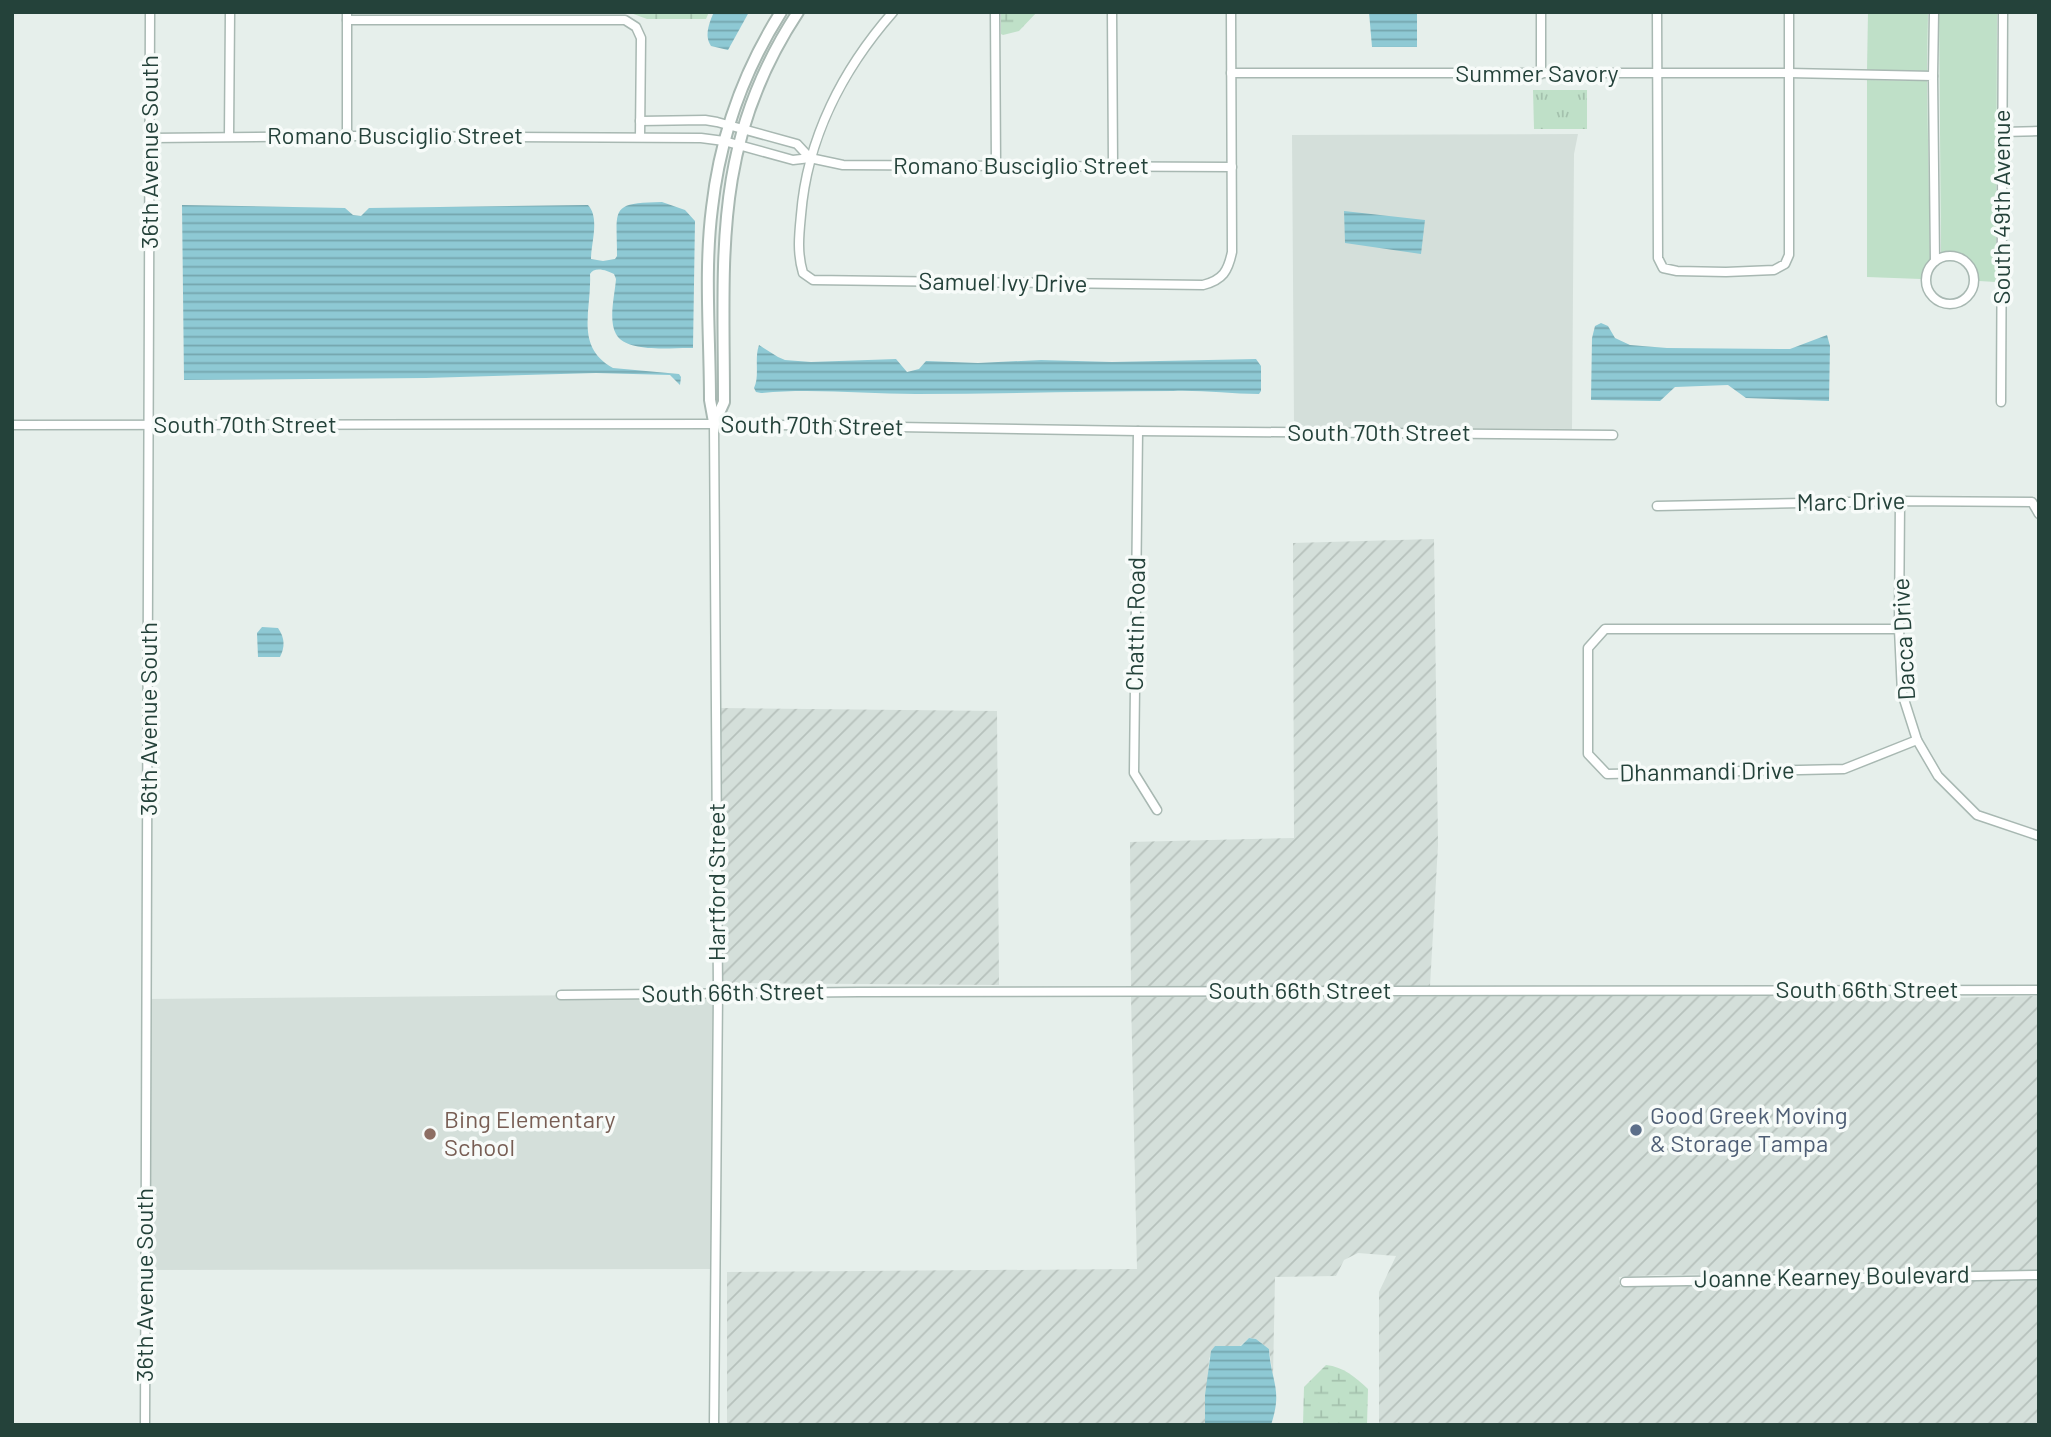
<svg xmlns="http://www.w3.org/2000/svg" width="2051" height="1437" font-family="Barlow,sans-serif">
<style>
.built{fill:#d4dfda}
.industrial{fill:url(#industrial-furrows)}
.grass{fill:#bfe0c8}
.wetland{fill:url(#wetland-marsh)}
.park{fill:url(#park-tufts)}
.water{fill:url(#water-rules)}
.lines{fill:none;stroke-linecap:round;stroke-linejoin:round}
.minor-casing{stroke:#a8b8b2;stroke-width:11}
.tertiary-casing{stroke:#a8b8b2;stroke-width:14}
.minor{stroke:#fff;stroke-width:8}
.tertiary{stroke:#fff;stroke-width:10}
.service-dot{fill:#5c6f8a;stroke:#f7fbf9;stroke-width:2.5}
.education-dot{fill:#8d6e63;stroke:#f7fbf9;stroke-width:2.5}
.labels{text-anchor:middle;stroke-width:7;stroke-linejoin:round;paint-order:stroke}
.street-label{font-size:24px;fill:#24423a;stroke:#f7fbf9}
.service-label{font-size:24px;fill:#4e5e75;stroke:#f7fbf9;text-anchor:start}
.education-label{font-size:24px;fill:#785e54;stroke:#f7fbf9;text-anchor:start}
</style>
<defs>
<pattern id="industrial-furrows" width="10" height="10" patternUnits="userSpaceOnUse" patternTransform="scale(1.75)"><rect width="10" height="10" fill="#d4dfda"/><path d="M-1 1l2-2M0 10L10 0M9 11l2-2" fill="none" stroke="#b6c1bc"/></pattern>
<pattern id="wetland-marsh" width="20" height="14" patternUnits="userSpaceOnUse" patternTransform="scale(1.75)"><rect width="20" height="14" fill="#bfe0c8"/><path d="M1 5h8M5 5V1M11 12h8M15 12V8" fill="none" stroke="#a4c1ad"/></pattern>
<pattern id="park-tufts" width="24" height="20" patternUnits="userSpaceOnUse" patternTransform="scale(1.75)"><rect width="24" height="20" fill="#bfe0c8"/><path d="M3 7l-1-3M5 7V3M7 7l1-3M15 17l-1-3M17 17v-4M19 17l1-3" fill="none" stroke="#a4c1ad"/></pattern>
<pattern id="water-rules" width="6" height="5" patternUnits="userSpaceOnUse" patternTransform="scale(1.75)"><rect width="6" height="5" fill="#8ec9d4"/><path d="M0 2.5h6" fill="none" stroke="#74a5ad"/></pattern>
</defs>
<rect width="100%" height="100%" fill="#e6efeb"/>
<g class="built">
<path d="M 1578,134 L 1574,154 L 1572,429 L 1308,428 L 1294,421 L 1292,135 Z"/>
<path d="M 717,994 L 714,1269 L 145,1270 L 146,999 Z"/>
</g>
<g class="industrial">
<path d="M 1434,539 L 1438,845 L 1430,986 L 1131,987 L 1130,842 L 1294,838 L 1293,543 Z"/>
<path d="M 721,708 L 997,711 L 999,985 L 723,983 Z"/>
<path d="M 1899,995 L 1900,999 L 2039,996 L 2039,1271 L 1658,1275 L 1619,1277 L 1620,1286 L 2039,1280 L 2039,1425 L 1379,1425 L 1379,1292 L 1396,1256 L 1358,1253 L 1344,1260 L 1336,1276 L 1275,1277 L 1273,1376 L 1269,1349 L 1256,1339 L 1249,1338 L 1240,1346 L 1215,1346 L 1209,1359 L 1205,1425 L 727,1425 L 727,1272 L 1137,1269 L 1131,997 Z"/>
</g>
<g class="grass">
<path d="M 1868,12 L 1928,12 L 1927,71 L 1867,70 Z"/>
<path d="M 1939,12 L 1997,12 L 1996,282 L 1979,281 C 1977,259 1961,250 1941,253 Z"/>
<path d="M 1867,80 L 1927,81 L 1930,259 L 1922,272 L 1921,279 L 1867,277 Z"/>
</g>
<g class="wetland">
<path d="M 628,12 L 709,12 L 706,19 L 647,19 Z"/>
<path d="M 1001,12 L 1037,12 L 1019,31 L 1003,35 L 1001,34 Z"/>
<path d="M 1326,1365 C 1344,1367 1355,1377 1368,1389 L 1367,1425 L 1303,1425 L 1304,1387 Z"/>
</g>
<path class="park" d="M 1533,90 L 1587,90 L 1587,129 L 1534,129 Z"/>
<g class="water">
<path d="M 714,12 L 749,12 L 728,50 L 711,46 C 704,36 709,23 714,12 Z"/>
<path d="M 1369,12 L 1417,12 L 1417,47 L 1372,47 Z"/>
<path d="M 662,202 L 685,210 L 695,221 L 693,348 C 674,347 627,354 616,334 C 608,320 615,294 616,279 L 614,274 C 607,270 594,266 590,274 C 592,310 574,346 613,368 L 679,374 L 681,377 L 680,385 L 670,375 L 596,373 L 426,378 L 184,380 L 182,205 L 345,208 L 353,215 L 361,216 L 369,208 L 588,205 C 600,218 591,243 591,259 L 603,261 L 615,259 L 617,256 C 617,208 609,203 662,202 Z"/>
<path d="M 1344,211 L 1425,220 L 1421,254 L 1345,243 Z"/>
<path d="M 1601,323 L 1608,326 L 1615,338 L 1630,345 L 1667,348 L 1790,349 L 1827,335 L 1830,346 L 1829,401 L 1746,398 L 1728,385 L 1675,387 L 1660,401 L 1591,400 L 1592,338 L 1595,326 Z"/>
<path d="M 759,345 L 778,357 L 785,360 L 811,362 L 896,359 L 907,372 L 919,369 L 926,361 L 978,363 L 1041,360 L 1112,362 L 1256,359 L 1261,366 L 1261,391 L 1259,394 C 1230,394 1202,390 1173,391 C 1087,391 1002,394 916,394 C 865,394 812,388 761,393 L 756,392 L 754,388 C 760,376 754,359 759,345 Z"/>
<path d="M 262,627 L 278,628 C 285,638 285,647 280,657 L 258,657 L 257,633 Z"/>
<path d="M 1249,1338 L 1256,1339 L 1269,1349 C 1271,1382 1283,1389 1271,1425 L 1205,1425 L 1205,1395 L 1211,1351 L 1215,1346 L 1241,1346 Z"/>
</g>
<g class="lines">
<g class="minor-casing">
<g id="minor">
<path d="M 893,12 C 843,69 807,138 801,215 C 799,235 797,253 803,273 L 813,280 L 1203,285 C 1223,280 1228,271 1232,252 L 1231,12"/>
<path d="M 995,12 L 996,165"/>
<path d="M 1112,12 L 1113,166"/>
<path d="M 1657,12 L 1658,258 L 1663,268 L 1677,271 L 1726,272 L 1774,270 L 1785,264 L 1789,255 L 1789,12"/>
<path d="M 347,20 L 625,20 L 636,27 L 641,38 L 640,137"/>
<path d="M 1231,73 L 1789,73 L 1933,76 L 1935,261"/>
<path d="M 1541,74 L 1541,12"/>
<path d="M 1933,76 L 1934,12"/>
<path d="M 640,121 L 705,120 L 717,122 L 797,144 L 810,158"/>
<path d="M 2002,132 L 2039,131"/>
<path d="M 229,136 L 230,12"/>
<path d="M 347,136 L 347,12"/>
<path d="M 150,138 L 347,136 L 701,138 L 724,141 L 793,160 L 810,158 L 843,165 L 1232,167"/>
<circle cx="1950" cy="280" r="24"/>
<path d="M 2001,402 L 2003,12"/>
<path d="M 12,425 L 714,424 L 1138,431 L 1613,435"/>
<path d="M 1138,431 L 1134,773 L 1157,810"/>
<path d="M 1900,501 L 1899,629 L 1902,693 L 1917,740 L 1938,776 L 1977,815 L 2039,836"/>
<path d="M 1657,506 L 1900,501 L 2032,502 L 2039,514"/>
<path d="M 1899,629 L 1605,629 L 1588,648 L 1588,754 L 1607,774 L 1844,769 L 1917,740"/>
<path d="M 561,995 L 859,992 L 2039,990"/>
<path d="M 1625,1282 L 2039,1275"/>
<path d="M 145,1425 L 150,12"/>
<path d="M 714,1425 L 718,993 L 714,424"/>
</g>
</g>
<g class="tertiary-casing">
<g id="tertiary">
<path d="M 714,422 L 710,400 C 710,337 704,270 712,208 C 720,137 743,72 781,12"/>
<path d="M 714,424 L 724,402 C 724,254 712,142 798,12"/>
</g>
</g>
<use href="#minor" class="minor"/>
<use href="#tertiary" class="tertiary"/>
</g>
<circle class="service-dot" cx="1636" cy="1130" r="7"/>
<circle class="education-dot" cx="430" cy="1134" r="7"/>
<g class="labels">
<g class="street-label">
<text x="1537" y="82">Summer Savory</text>
<text x="395" y="144">Romano Busciglio Street</text>
<text transform="translate(150 152) rotate(-90)" y="8">36th Avenue South</text>
<text x="1021" y="174">Romano Busciglio Street</text>
<text transform="translate(2002 207) rotate(-90)" y="8">South 49th Avenue</text>
<text transform="translate(1003 283) rotate(1)" y="8">Samuel Ivy Drive</text>
<text x="245" y="433">South 70th Street</text>
<text transform="translate(812 426) rotate(1)" y="8">South 70th Street</text>
<text x="1379" y="441">South 70th Street</text>
<text transform="translate(1851 502) rotate(-1)" y="8">Marc Drive</text>
<text transform="translate(1136 624) rotate(-89)" y="8">Chattin Road</text>
<text transform="translate(1904 639) rotate(-93)" y="8">Dacca Drive</text>
<text transform="translate(149 719) rotate(-90)" y="8">36th Avenue South</text>
<text transform="translate(1707 772) rotate(-1)" y="8">Dhanmandi Drive</text>
<text transform="translate(717 882) rotate(-90)" y="8">Hartford Street</text>
<text x="1867" y="998">South 66th Street</text>
<text x="1300" y="999">South 66th Street</text>
<text transform="translate(733 993) rotate(-1)" y="8">South 66th Street</text>
<text transform="translate(1832 1277) rotate(-1)" y="8">Joanne Kearney Boulevard</text>
<text transform="translate(145 1285) rotate(-90)" y="8">36th Avenue South</text>
</g>
<g class="service-label">
<text x="1650" y="1124">Good Greek Moving<tspan x="1650" dy="28">&amp; Storage Tampa</tspan></text>
</g>
<g class="education-label">
<text x="444" y="1128">Bing Elementary<tspan x="444" dy="28">School</tspan></text>
</g>
</g>
<rect width="2051" height="1437" fill="none" stroke="#24423a" stroke-width="28"/>
</svg>
